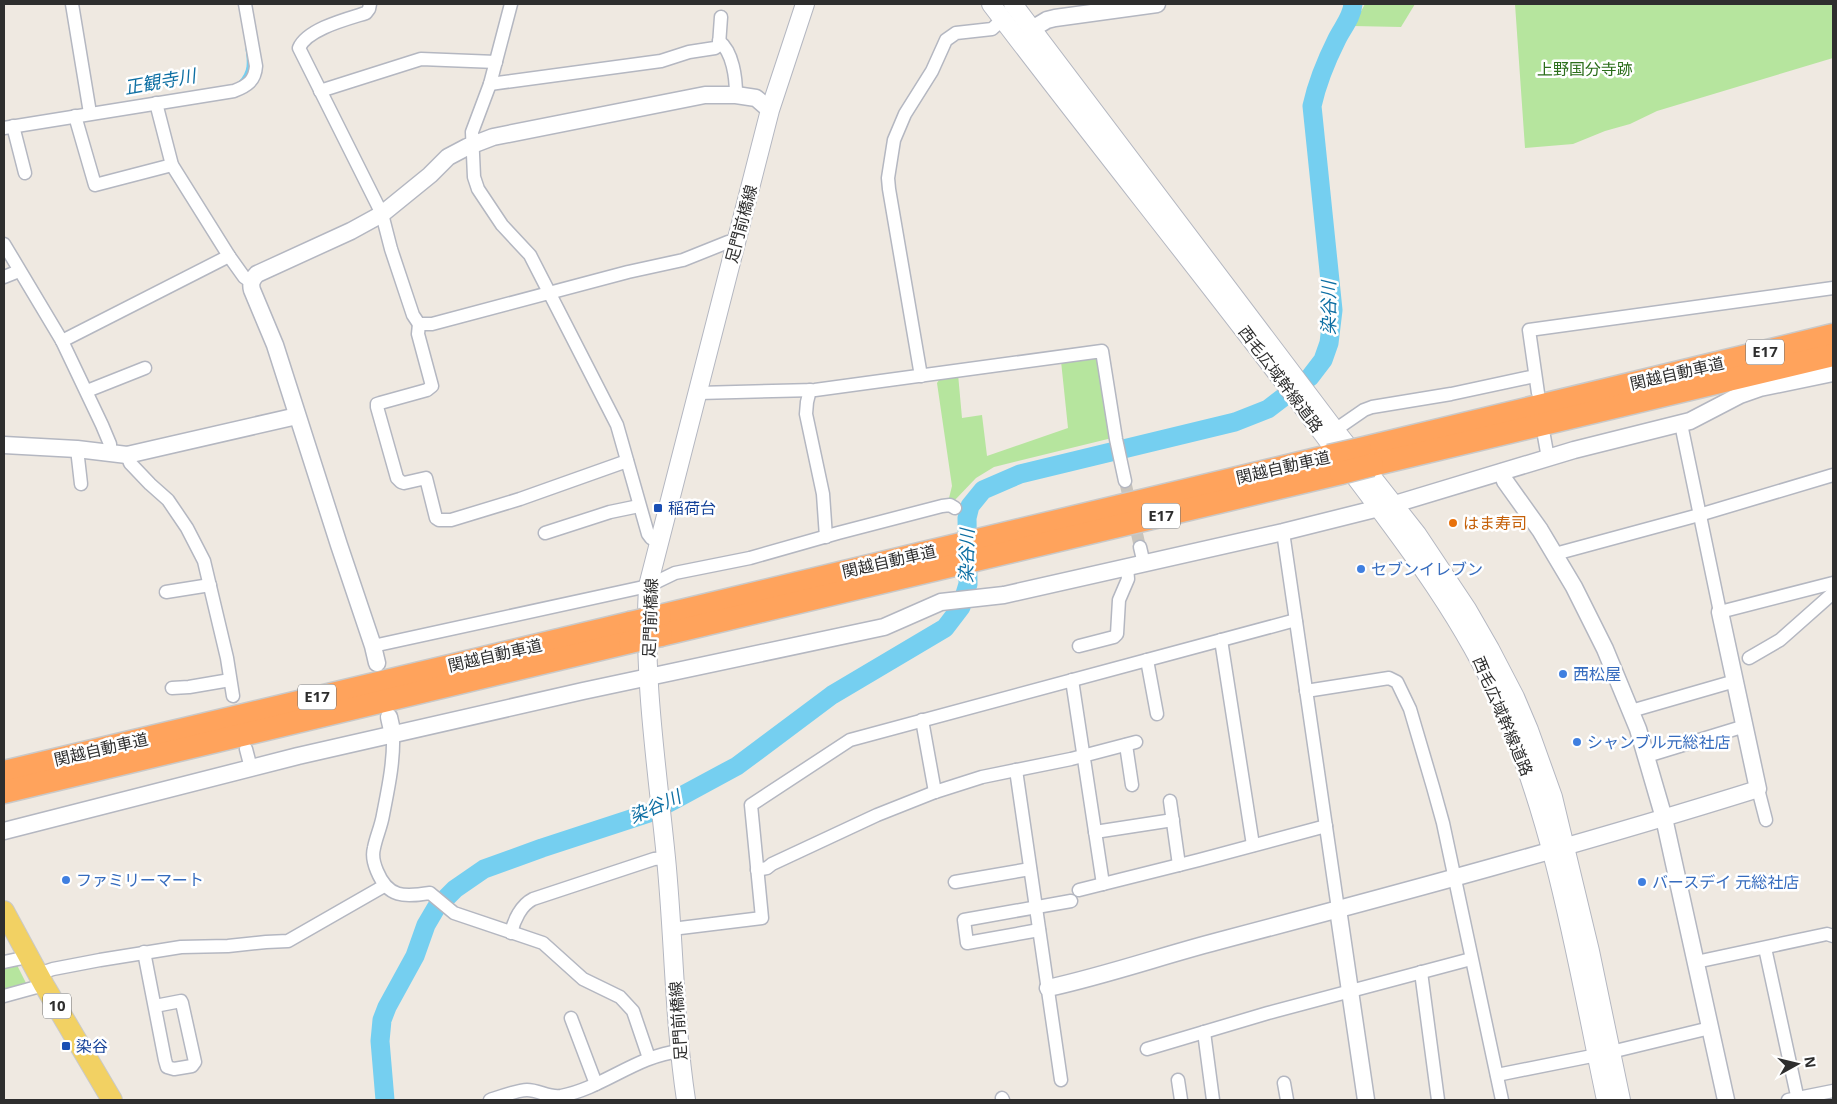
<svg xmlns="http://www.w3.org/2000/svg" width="1837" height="1104" font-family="'Open Sans','Noto Sans JP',sans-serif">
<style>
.green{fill:#b6e59e}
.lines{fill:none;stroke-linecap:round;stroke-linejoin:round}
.stream{stroke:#75cff0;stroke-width:3}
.river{stroke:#75cff0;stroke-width:19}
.minor-tunnel{stroke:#c8c4bd;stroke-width:12;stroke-dasharray:12 6;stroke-linecap:butt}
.minor-casing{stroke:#b4b7c1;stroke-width:15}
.tertiary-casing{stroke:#b4b7c1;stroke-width:19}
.secondary-casing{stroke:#b4b7c1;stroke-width:20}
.primary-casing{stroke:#c9c9c9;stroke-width:22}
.motorway-casing{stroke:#c9c9c9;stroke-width:25}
.minor{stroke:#fff;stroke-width:12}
.tertiary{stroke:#fff;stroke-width:16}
.secondary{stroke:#fff;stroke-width:18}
.primary{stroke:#f2d163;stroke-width:20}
.motorway{stroke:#ffa35c;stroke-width:22}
.motorway-bridge-casing{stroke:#c9c9c9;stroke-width:25;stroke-linecap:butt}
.motorway-bridge{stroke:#ffa35c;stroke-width:22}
.transit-dot{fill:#1a4fb4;stroke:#fff;stroke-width:2}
.food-dot{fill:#e8710a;stroke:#fff;stroke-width:2}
.shop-dot{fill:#3f7fe0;stroke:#fff;stroke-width:2}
.labels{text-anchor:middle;stroke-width:5;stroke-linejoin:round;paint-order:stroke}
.shield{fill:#fff;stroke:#6d6d6d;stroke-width:1}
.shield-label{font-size:15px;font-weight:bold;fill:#2e2e2e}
.park-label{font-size:16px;fill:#2c6e1b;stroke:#fff}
.street-label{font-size:16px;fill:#2e2e2e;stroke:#fff}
.transit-label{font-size:16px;fill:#164399;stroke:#fff;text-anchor:start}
.food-label{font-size:16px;fill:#c56008;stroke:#fff;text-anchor:start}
.shop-label{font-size:16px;fill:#366cbe;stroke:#fff;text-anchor:start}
.water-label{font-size:18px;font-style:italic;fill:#0d6fa3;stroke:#fff}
</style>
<rect width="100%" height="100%" fill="#efe9e1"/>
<g class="green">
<path d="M 1365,4 L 1415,4 L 1401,27 L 1353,26 Z"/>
<path d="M 1515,4 L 1833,4 L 1833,58 L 1657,111 L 1630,124 L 1605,131 L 1573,144 L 1525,148 Z"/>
<path d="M 1094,356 L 1100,360 L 1112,438 L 994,467 L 976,478 L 954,501 L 949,498 L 952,486 L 937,383 L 941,377 L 958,374 L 962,418 L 982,415 L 987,456 L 1068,428 L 1061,361 Z"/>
<path d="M 17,965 L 27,985 L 4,991 L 4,969 Z"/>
</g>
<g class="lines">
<g class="stream">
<path d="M 1353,12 L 1358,4"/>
<path d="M 240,82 C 250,72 249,62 247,49"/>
</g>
<path class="river" d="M 385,1100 L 380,1041 L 382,1020 L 387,1007 L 415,956 L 426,925 L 436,908 L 455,889 L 484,869 L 542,848 L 649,813 L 674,800 L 737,766 L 832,695 L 945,628 L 961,607 L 968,584 L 967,518 L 970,506 L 983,490 L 1020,474 L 1235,422 L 1268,409 L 1310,377 L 1323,360 L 1329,343 L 1333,310 L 1312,106 C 1317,83 1326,61 1337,39 C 1343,27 1352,17 1353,4"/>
<path class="minor-tunnel" d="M 1125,481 L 1140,547"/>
<g class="minor-casing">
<g id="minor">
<path d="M 72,4 L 90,113"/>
<path d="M 370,4 L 369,9 L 366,13 C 347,19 307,29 299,48 L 382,214 L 391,249 L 413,315 L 419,324 L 432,324 L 628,272 L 683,260 L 728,242 L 736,241"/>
<path d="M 511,4 L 490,84 L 472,132 L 474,177 L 478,189 L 502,225 L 530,255 L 617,425 L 648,534 L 651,538 L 658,542"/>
<path d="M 719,41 C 733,52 736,78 736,95"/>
<path d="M 490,84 L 661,61 L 689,52 L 715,48 L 719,45 L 721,17"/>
<path d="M 320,91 L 421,59 L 496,62"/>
<path d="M 156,103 L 172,165 L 229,256 L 244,277 L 251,282"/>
<path d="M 75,116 L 95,185 L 172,165"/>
<path d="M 13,126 L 25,173"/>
<path d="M 4,128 L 234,91 C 247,86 255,81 256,66 L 245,4"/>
<path d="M 4,244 L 62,341 L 102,425 L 110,444 L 110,453"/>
<path d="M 4,277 L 19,271"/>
<path d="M 419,324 L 418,334 L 432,386 L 427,390 L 380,403 L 377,404 L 377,407 L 397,478 L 401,482 L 404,483 L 426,478 L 436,518 L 439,520 L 451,520 L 520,499 L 627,461"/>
<path d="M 62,341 L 229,256"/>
<path d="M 921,376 L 889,189 L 888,178 L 894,140 L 905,114 L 932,71 L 946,40 L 956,33 L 992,29 L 1003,19"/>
<path d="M 810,390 L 807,402 L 806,414 L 823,494 L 826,537"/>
<path d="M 87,391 L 145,368"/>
<path d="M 698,393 L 815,390 L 1102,351 L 1116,439 L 1125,481"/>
<path d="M 1538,393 L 1529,330 L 1833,288"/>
<path d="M 1681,424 L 1720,612 L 1833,583"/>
<path d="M 1335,430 L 1364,410 L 1372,407 L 1451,394 L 1535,376"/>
<path d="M 1544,436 L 1548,458"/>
<path d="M 77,449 L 81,484"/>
<path d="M 127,455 L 130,463 L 150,484 L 168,500 L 187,528 L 204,561 L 227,658 L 233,696"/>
<path d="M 1283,532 L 1338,909"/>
<path d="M 545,533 L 610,512 L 639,506"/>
<path d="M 1140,547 L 1144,564"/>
<path d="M 1555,554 L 1699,515 L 1833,475"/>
<path d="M 166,592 L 210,585"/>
<path d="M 1221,640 L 1253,845"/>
<path d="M 373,646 L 648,586 L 675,573 L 750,558 L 838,533 L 942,506 L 950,505 L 955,508"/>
<path d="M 1079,646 L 1114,637 L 1117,634 L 1119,600 L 1128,579 L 1127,567"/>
<path d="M 1749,658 L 1780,640 L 1833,593"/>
<path d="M 1147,660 L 1157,714"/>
<path d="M 1072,680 L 1103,884"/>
<path d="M 172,688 L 189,687 L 230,680"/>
<path d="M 1306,691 L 1389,678 L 1397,682 L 1410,709 L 1433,787 L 1443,823 L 1502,1100"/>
<path d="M 1631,711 L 1735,681"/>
<path d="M 922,720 L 935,792"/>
<path d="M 393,735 C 394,762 388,789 383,815 C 381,827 376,837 374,848 C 372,855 374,864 377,871 C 388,898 404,897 430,893 L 454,913 L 543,943 L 583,979 L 620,997 L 633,1011 L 649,1058"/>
<path d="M 1126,745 L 1132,785"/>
<path d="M 246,749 L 251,768"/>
<path d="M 1647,756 L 1745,726"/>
<path d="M 1016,770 L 1061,1080"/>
<path d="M 1758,789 L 1766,820"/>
<path d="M 1170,801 L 1179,865"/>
<path d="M 1095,832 L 1173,820"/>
<path d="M 757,870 L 767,868 L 772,864 L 877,815 L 935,792 L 982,777 L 1071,759 L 1136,742"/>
<path d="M 955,882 L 1030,869"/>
<path d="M 1079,890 L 1199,860 L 1326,826"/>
<path d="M 672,929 L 762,918 L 751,805 L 850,740 L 1292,621 L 1296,622"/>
<path d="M 1039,930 L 967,943 L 964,920 L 1071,901"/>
<path d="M 511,933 C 514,920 521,905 533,899 L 654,859 L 666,858"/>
<path d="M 1765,948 L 1798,1100"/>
<path d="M 144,952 L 165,1060 L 167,1067 L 174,1069 L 192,1066 L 195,1062 L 182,1003 L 181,1001 L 155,1006"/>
<path d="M 4,962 L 18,959 L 28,953"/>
<path d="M 1696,962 L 1827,934 L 1833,936"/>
<path d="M 1421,972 L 1438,1100"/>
<path d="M 38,974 L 53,969 L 100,960 L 181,947 L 228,946 L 266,942 L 288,941 L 384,886"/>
<path d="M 4,996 L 44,985"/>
<path d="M 571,1018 L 596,1084"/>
<path d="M 1204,1032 L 1213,1100"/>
<path d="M 1147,1049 L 1268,1013 L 1471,959"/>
<path d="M 1611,1052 L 1710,1028"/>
<path d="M 1497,1075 L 1597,1055"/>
<path d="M 1178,1080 L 1181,1100"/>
<path d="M 1284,1083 L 1287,1100"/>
<path d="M 1002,1098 L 1003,1100"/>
<path d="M 490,1100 C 499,1097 518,1090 527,1090 C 539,1090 549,1098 561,1096 C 603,1088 636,1056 680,1051"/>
<path d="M 1788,1100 L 1833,1091"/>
</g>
</g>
<g class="tertiary-casing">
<g id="tertiary">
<path d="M 1032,29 L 1047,20 L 1055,18 L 1157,4"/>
<path d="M 4,445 L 77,449 L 127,455 L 297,416"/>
<path d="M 1502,472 L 1505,481 L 1540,530 L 1574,587 L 1605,649 L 1638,729 L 1664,818 L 1726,1100"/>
<path d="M 377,663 L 373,646 L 339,545 L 275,345 L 252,290 C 250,283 252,279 257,274 L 351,231 L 382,214 L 430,175 L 448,157 L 467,147 L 493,137 L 705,95 L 736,95 L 756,98 L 770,110"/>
<path d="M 389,717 L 393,735"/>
<path d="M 4,831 L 298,756 L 583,691 L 884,627 L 941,602 L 1004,595 L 1283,532 L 1395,504 L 1574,450 L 1690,421 L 1740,395 L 1760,388 L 1833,373"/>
<path d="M 1338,909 L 1366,1100"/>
<path d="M 1048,988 C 1108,975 1167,954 1226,939 C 1404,892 1582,844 1758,789 L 1720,612"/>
</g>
</g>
<g class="secondary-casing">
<g id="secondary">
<path d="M 991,4 C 1103,152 1221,297 1332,446 C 1394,529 1459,609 1501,704 C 1556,828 1578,968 1606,1100"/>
<path d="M 1013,4 L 1335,430 L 1417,534 L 1467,609 L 1490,649 L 1515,697 L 1529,730 L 1553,797 L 1590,951 L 1621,1100"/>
<path d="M 686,1100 C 674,1020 674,939 666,858 C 657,767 643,677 648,586 L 770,110 L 805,4"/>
</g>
</g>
<g class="primary-casing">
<path id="primary" d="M 4,911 L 44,985 L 112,1100"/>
</g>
<g class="motorway-casing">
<g id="motorway">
<path d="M 1360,449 L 1833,335"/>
<path d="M 1372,465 L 1833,355"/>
<path d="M 660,616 L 1329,456"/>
<path d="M 661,635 L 1341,473"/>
<path d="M 4,772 L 630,623"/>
<path d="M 4,792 L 630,642"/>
</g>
</g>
<use href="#minor" class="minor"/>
<use href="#tertiary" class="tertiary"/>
<use href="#secondary" class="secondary"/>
<use href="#primary" class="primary"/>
<use href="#motorway" class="motorway"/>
<g class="motorway-bridge-casing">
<g id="motorway-bridge">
<path d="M 1329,456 L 1360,449"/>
<path d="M 1341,473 L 1372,465"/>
<path d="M 630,623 L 660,616"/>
<path d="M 630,642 L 661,635"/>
</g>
</g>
<use href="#motorway-bridge" class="motorway-bridge"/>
</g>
<g class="transit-dot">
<rect x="653" y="503" width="10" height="10" rx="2.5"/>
<rect x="61" y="1041" width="10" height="10" rx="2.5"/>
</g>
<circle class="food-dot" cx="1453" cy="523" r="5"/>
<g class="shop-dot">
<circle cx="1361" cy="569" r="5"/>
<circle cx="1563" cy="674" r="5"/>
<circle cx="1577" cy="742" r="5"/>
<circle cx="66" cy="880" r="5"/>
<circle cx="1642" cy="882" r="5"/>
</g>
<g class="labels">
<g class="shield">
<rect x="1746" y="339.5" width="38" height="25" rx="4"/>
<rect x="1142" y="503.5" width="38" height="25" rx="4"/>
<rect x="298" y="684.5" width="38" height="25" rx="4"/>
<rect x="43" y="993.5" width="28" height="25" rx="4"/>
</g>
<g class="shield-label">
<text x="1765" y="357">E17</text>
<text x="1161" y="521">E17</text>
<text x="317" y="702">E17</text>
<text x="57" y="1011">10</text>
</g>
<g class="park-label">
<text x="1585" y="75">上野国分寺跡</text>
</g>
<g class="street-label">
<text transform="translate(741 224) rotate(-75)" y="6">足門前橋線</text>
<text transform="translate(1677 373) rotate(-13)" y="6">関越自動車道</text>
<text transform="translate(1281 379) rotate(53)" y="6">西毛広域幹線道路</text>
<text transform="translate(1283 467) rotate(-13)" y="6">関越自動車道</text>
<text transform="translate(889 561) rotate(-13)" y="6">関越自動車道</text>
<text transform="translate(650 618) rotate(-88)" y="6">足門前橋線</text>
<text transform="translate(495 655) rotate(-13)" y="6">関越自動車道</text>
<text transform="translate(1503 716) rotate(67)" y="6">西毛広域幹線道路</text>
<text transform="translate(101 749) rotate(-13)" y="6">関越自動車道</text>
<text transform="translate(678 1021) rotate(-94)" y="6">足門前橋線</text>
</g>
<g class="transit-label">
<text x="668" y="514">稲荷台</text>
<text x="76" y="1052">染谷</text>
</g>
<g class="food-label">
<text x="1463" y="529">はま寿司</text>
</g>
<g class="shop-label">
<text x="1371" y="575">セブンイレブン</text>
<text x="1573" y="680">西松屋</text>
<text x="1587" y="748">シャンブル元総社店</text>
<text x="76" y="886">ファミリーマート</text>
<text x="1652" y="888">バースデイ 元総社店</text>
</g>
<g class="water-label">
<text transform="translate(160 82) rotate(-10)" y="6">正観寺川</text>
<text transform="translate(1329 308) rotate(-90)" y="6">染谷川</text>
<text transform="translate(967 556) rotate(-89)" y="6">染谷川</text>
<text transform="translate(655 807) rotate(-24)" y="6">染谷川</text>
</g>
</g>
<rect width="1837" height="1104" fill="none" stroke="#2e2e2e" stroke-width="10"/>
<g transform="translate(1797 1064) rotate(82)" stroke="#ffffff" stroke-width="4" paint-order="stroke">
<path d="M0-4L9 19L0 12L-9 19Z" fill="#2e2e2e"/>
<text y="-8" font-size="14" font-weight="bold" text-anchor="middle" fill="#2e2e2e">N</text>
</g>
</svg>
